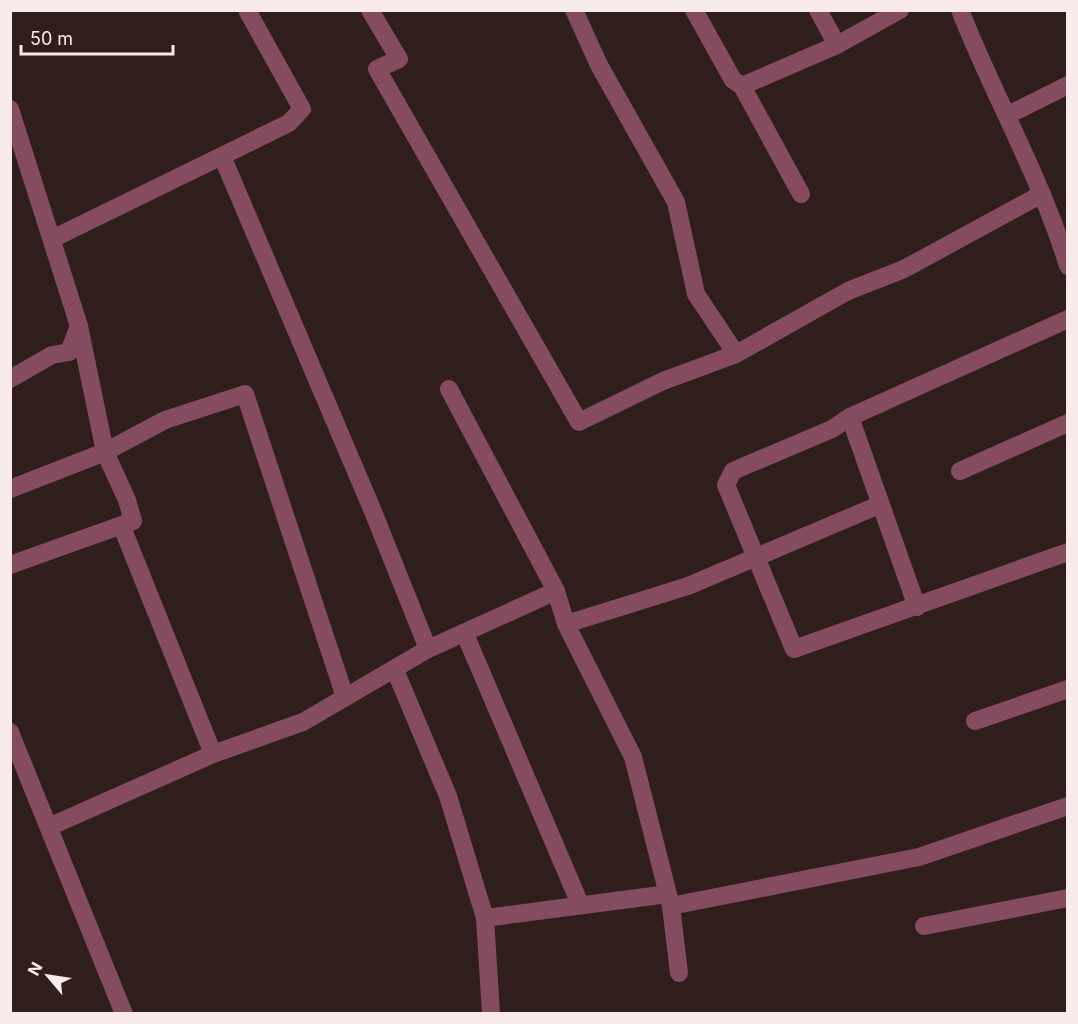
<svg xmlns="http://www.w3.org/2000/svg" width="1078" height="1024" font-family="Inter,sans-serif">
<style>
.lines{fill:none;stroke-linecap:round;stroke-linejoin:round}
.minor{stroke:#844c5e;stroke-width:18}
</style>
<rect width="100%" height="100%" fill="#2f1e1c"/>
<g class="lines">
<g class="minor">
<path d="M 370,10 L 399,59 L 377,69 L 579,422 L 663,381 L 736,354 L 848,291 L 904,269 L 1042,194"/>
<path d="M 574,10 L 599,65 L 676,202 L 696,294 L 736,354"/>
<path d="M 694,10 L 733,80 L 742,86 L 801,194"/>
<path d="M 818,10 L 837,45"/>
<path d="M 960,10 C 994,97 1041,177 1068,266"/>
<path d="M 742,86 L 837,45 L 900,10"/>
<path d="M 10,109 L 79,326 L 105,452 L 127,500 L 133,521 L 10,565"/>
<path d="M 1008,115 L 1068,85"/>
<path d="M 222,156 L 372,509 L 428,649"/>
<path d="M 52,239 L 289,123 L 302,109 L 247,10"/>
<path d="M 1068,319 L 850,417 L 832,429 L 733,471 L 726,485 L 794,649 L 1068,552"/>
<path d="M 10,379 L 52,355 L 69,352 L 79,326"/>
<path d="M 449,389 L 556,591"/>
<path d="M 850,417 L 917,607"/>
<path d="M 960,471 L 1068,423"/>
<path d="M 10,489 L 105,452 L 165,420 L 245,394 L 345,697"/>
<path d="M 122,527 L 213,754"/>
<path d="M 566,624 L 633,757 L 671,906 L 679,973"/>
<path d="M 465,634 L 580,904"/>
<path d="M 395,670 L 448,796 L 485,918 L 668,894"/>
<path d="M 975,721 L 1068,689"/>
<path d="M 10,732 L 124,1014"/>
<path d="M 51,826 L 213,754 L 303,722 L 428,649 L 556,591 L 566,624 L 688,586 L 879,505"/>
<path d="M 671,906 L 919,857 L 1068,806"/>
<path d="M 485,918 L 491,1014"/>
<path d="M 924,926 L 1068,898"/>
</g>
</g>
<rect width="1078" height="1024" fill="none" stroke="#f8ebea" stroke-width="24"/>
<g transform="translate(48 976) rotate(299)" stroke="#2f1e1c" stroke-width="4.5" paint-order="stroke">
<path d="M0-4.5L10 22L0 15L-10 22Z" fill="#f8ebea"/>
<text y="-9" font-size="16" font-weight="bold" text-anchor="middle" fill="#f8ebea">N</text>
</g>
<path d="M21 45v9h152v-9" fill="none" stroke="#f8ebea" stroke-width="3"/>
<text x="30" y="45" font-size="18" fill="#f8ebea" stroke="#2f1e1c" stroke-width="4.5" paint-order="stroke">50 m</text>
</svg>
